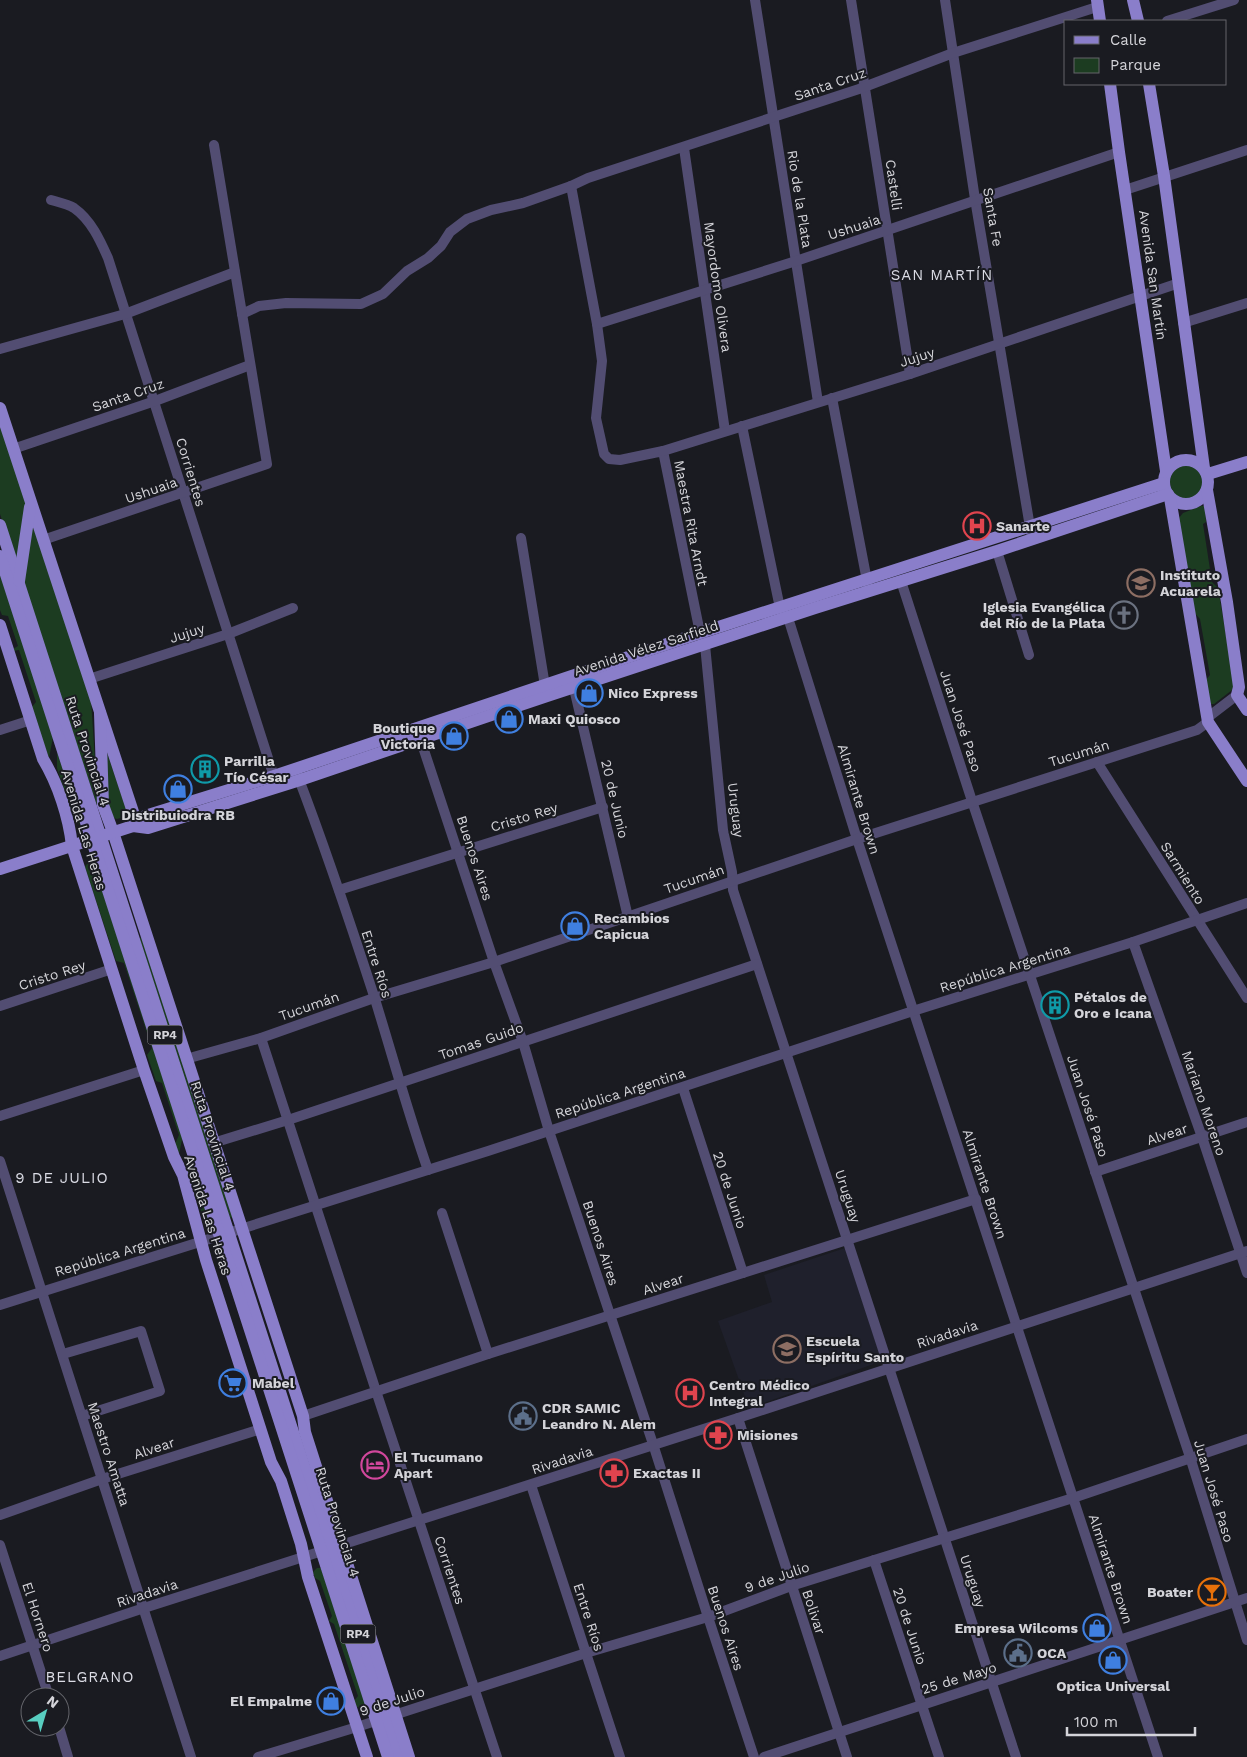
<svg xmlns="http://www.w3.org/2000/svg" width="1247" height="1757" font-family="'Work Sans',sans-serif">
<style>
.built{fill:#1f202c}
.green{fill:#1c3c21}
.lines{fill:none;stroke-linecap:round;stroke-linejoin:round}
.minor{stroke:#524d72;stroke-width:10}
.major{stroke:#8a7eca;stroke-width:12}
.labels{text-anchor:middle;stroke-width:4;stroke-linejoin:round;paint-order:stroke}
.shield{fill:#1a1b21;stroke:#9c9ca2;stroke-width:1}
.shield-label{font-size:12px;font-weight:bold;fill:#d4d4d9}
.street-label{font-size:14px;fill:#d4d4d9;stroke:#1a1b21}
.poi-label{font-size:14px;font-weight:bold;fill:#d4d4d9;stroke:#1a1b21;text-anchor:start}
.neighbourhood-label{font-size:15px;letter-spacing:1px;fill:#dbdce5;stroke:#1a1b21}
</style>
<rect width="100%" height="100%" fill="#1a1b21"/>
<path class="built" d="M 845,1248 L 882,1361 L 749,1408 L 718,1321 L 772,1302 L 764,1275 Z"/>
<g class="green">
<path d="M 0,421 L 26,502 L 18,559 L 15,560 L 0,514 Z"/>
<circle cx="1187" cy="482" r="17"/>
<path d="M 1201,506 L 1205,506 L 1206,522 L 1203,524 L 1212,582 L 1218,588 L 1234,684 L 1232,690 L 1214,704 L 1211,704 L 1205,681 L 1210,675 L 1200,619 L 1192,610 L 1179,518 L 1183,513 Z"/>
<path d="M 32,523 L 91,699 L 98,808 L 23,587 Z"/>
<path d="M 0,568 L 54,732 L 49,758 L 31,708 L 36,702 L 19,650 L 13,651 L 13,649 L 18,646 L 8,616 L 2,615 L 0,610 Z"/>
<path d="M 104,744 L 127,812 L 127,816 L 117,819 L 114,818 L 107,802 Z"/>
<path d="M 57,752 L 80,822 L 79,824 L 75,823 L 57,768 Z"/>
<path d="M 89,861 L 93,863 L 183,1135 L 179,1154 L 175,1144 L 179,1135 L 162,1083 L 156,1081 L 147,1055 L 152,1048 L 124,963 L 116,961 L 85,867 Z"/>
<path d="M 142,937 L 233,1217 L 230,1218 L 142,953 L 140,938 Z"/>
<path d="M 189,1158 L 212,1228 L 210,1229 L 206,1227 L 188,1171 Z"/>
<path d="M 317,1568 L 321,1568 L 366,1706 L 362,1709 L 357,1707 L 354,1701 L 358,1696 L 334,1624 L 329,1621 L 332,1616 L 320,1581 L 315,1578 L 313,1572 Z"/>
</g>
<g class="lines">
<g class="minor">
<path d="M 755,0 L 818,402"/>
<path d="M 851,0 L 910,374"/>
<path d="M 945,0 L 975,199 L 1031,533"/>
<path d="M 1167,21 L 1234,0"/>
<path d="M 684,148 L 725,431"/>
<path d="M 571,186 L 597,324 L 602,361 L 596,418 L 604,454 L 609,459 L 620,460 L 663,451 L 700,633 L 705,645 L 723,830 L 732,872 L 733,890 L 1016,1757"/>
<path d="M 1125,190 L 1247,150"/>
<path d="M 51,200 C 58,202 68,204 74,208 C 91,220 100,240 108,258 L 276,783"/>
<path d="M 242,314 L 259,306 L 286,303 L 361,304 L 383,294 L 407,271 L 428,258 L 441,246 L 450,232 L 467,219 L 491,210 L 523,203 L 571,186 L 588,178 L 859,89 L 953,53 L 1097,7"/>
<path d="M 1183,323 L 1247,303"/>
<path d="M 597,324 L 796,261 L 1119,152"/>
<path d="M 0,349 L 125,314 L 235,272"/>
<path d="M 832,398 L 868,586"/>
<path d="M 742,426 L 780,608 L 788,618 L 790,624 L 857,839 L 1158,1757"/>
<path d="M 13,449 L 155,401 L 250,365"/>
<path d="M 663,451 L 910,374 L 1179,283"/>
<path d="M 521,538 L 546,692"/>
<path d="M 43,540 L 267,464 L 214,145"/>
<path d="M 997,551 L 1029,655"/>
<path d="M 901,581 L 972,801 L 1190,1457 L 1247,1640"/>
<path d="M 89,679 L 228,634 L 293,608"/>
<path d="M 572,680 L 628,917"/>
<path d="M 1207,718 L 1237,695"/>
<path d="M 0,730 L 31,720"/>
<path d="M 418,732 L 494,962 L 523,1042 L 549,1131 L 653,1444 L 708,1617 L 754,1757"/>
<path d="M 1097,762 L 1247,998"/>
<path d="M 297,774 C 325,847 350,922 374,996 C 392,1054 408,1113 428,1170"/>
<path d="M 339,890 L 603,807"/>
<path d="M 1133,942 L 1202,1137 L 1247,1273"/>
<path d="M 0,1006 L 112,969"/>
<path d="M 261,1038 L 376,1391 L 497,1757"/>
<path d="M 186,1059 L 261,1038 L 374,998 L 494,962 L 857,839 L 1197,730 L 1208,722"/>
<path d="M 683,1088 L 743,1273"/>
<path d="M 0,1116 L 144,1070"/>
<path d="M 213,1143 L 288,1120 L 757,964"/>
<path d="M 0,1161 L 191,1757"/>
<path d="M 1095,1172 L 1247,1122"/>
<path d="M 442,1213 L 488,1354"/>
<path d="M 0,1305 L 488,1151 L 913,1011 L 1133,942 L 1247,903"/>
<path d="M 63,1354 L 141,1331 L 160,1391 L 82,1416"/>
<path d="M 303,1416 L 488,1354 L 976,1199"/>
<path d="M 738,1418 L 847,1757"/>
<path d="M 531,1485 L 620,1757"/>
<path d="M 0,1515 L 102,1479 L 261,1429"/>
<path d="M 0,1545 L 49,1697"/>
<path d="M 874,1560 L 939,1757"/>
<path d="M 0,1656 L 144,1608 L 738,1418 L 1247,1251"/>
<path d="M 59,1727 L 68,1757"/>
<path d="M 258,1757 L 357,1727 L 586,1653 L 708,1617 L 791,1586 L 1073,1498 L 1247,1439"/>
<path d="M 764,1757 L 1247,1598"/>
</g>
<g class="major">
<path d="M 1097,0 L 1100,21"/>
<path d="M 1133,0 L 1138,21"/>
<path d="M 1110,84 L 1119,152 L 1166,471"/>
<path d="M 1149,84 L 1164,176 L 1204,468"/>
<path d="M 0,408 L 133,812 L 133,826"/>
<circle cx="1186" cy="482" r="22"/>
<path d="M 1208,474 L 1247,462"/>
<path d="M 1207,490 L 1227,602 L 1239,687 L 1237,695 L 1247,710"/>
<path d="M 1170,498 L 1208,722 L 1247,781"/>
<path d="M 0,525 L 398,1757"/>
<path d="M 0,556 L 388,1757"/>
<path d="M 19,581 L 30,507"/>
<path d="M 0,625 L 43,759 C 58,784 69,817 72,846 L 144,1070 L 174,1157 L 183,1175 L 206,1260 L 271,1462 L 281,1481 L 301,1544 L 308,1577 L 367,1757"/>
<path d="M 100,713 L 103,805 L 113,832 L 303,1416 L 305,1432 L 409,1757"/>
<path d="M 133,826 L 148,828 L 300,780 L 547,696 L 815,608 L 997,551 L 1168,494"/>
<path d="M 0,869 L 133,826 L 145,816 L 274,776 L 700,633 L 1164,483"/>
</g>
</g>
<defs>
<g id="hospital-ring" transform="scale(1.4375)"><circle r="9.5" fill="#1a1b21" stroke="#e0444e" stroke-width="1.5"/><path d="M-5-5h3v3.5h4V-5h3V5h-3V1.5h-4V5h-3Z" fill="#e0444e"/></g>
<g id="school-ring" transform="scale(1.4375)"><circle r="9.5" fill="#1a1b21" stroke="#8d6e63" stroke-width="1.5"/><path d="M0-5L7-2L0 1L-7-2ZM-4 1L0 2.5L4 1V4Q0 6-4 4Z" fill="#8d6e63"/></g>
<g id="church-ring" transform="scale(1.4375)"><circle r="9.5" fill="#1a1b21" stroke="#6b7280" stroke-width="1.5"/><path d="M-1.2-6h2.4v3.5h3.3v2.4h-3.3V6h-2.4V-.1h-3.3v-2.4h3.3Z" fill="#6b7280"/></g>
<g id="shop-ring" transform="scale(1.4375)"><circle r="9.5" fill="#1a1b21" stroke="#3f7fe0" stroke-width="1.5"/><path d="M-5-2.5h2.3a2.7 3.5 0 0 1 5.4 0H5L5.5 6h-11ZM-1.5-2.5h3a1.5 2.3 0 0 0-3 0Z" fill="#3f7fe0"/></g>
<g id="building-ring" transform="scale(1.4375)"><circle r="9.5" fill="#1a1b21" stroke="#0f9aa8" stroke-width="1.5"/><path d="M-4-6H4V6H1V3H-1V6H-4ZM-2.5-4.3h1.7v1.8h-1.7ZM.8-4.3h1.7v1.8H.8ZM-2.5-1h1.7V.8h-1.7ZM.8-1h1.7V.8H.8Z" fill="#0f9aa8"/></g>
<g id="supermarket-ring" transform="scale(1.4375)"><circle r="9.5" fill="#1a1b21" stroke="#3f7fe0" stroke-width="1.5"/><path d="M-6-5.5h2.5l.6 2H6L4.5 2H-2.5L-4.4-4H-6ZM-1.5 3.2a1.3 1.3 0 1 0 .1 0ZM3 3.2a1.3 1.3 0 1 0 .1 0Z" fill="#3f7fe0"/></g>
<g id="civic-ring" transform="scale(1.4375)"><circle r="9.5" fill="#1a1b21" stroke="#5c6f8a" stroke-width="1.5"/><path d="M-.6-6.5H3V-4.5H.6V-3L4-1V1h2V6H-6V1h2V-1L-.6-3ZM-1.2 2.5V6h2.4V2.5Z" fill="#5c6f8a"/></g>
<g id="pharmacy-ring" transform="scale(1.4375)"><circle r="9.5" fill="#1a1b21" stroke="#e0444e" stroke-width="1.5"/><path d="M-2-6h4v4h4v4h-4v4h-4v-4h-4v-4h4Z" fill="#e0444e"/></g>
<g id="hotel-ring" transform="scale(1.4375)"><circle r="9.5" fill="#1a1b21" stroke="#d1479c" stroke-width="1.5"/><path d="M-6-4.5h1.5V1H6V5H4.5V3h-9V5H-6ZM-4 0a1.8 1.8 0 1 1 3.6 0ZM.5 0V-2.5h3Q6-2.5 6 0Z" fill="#d1479c"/></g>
<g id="bar-ring" transform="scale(1.4375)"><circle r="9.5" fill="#1a1b21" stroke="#e8710a" stroke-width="1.5"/><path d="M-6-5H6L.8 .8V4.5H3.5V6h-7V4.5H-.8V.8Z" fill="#e8710a"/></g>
</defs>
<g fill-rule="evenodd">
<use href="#hospital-ring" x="977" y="526"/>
<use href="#school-ring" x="1141" y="583"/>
<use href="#church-ring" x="1124" y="615"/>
<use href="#shop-ring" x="589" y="693"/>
<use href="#shop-ring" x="509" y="719"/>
<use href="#shop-ring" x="454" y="736"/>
<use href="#building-ring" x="205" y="769"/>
<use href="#shop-ring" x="178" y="789"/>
<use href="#shop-ring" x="575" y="926"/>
<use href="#building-ring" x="1055" y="1005"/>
<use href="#school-ring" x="787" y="1349"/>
<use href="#supermarket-ring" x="233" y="1383"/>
<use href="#hospital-ring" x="690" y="1393"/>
<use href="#civic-ring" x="523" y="1416"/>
<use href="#pharmacy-ring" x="718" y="1435"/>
<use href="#hotel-ring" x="375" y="1465"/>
<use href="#pharmacy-ring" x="614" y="1473"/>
<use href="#bar-ring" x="1212" y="1592"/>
<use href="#shop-ring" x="1097" y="1628"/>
<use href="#civic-ring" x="1018" y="1653"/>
<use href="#shop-ring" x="1113" y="1660"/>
<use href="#shop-ring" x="331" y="1701"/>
</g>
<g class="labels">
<g class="shield">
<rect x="147.5" y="1025.5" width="35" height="19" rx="4"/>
<rect x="340.5" y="1624.5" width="35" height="19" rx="4"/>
</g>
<g class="shield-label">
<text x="165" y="1039">RP4</text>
<text x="358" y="1638">RP4</text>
</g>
<g class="street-label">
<text transform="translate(830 84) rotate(-19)" y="5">Santa Cruz</text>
<text transform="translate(894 185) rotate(82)" y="5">Castelli</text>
<text transform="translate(800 199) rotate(81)" y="5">Rio de la Plata</text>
<text transform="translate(993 217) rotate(80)" y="5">Santa Fe</text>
<text transform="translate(854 227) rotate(-18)" y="5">Ushuaia</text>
<text transform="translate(1153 275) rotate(82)" y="5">Avenida San Martín</text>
<text transform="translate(718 287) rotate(82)" y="5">Mayordomo Olivera</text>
<text transform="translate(917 357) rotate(-18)" y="5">Jujuy</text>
<text transform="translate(128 395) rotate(-19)" y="5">Santa Cruz</text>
<text transform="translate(191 472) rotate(73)" y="5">Corrientes</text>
<text transform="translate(151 490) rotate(-19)" y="5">Ushuaia</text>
<text transform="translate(691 523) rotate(79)" y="5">Maestra Rita Arndt</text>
<text transform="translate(187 633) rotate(-18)" y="5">Jujuy</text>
<text transform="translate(646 648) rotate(-18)" y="5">Avenida Vélez Sarfield</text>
<text transform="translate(961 721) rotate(72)" y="5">Juan José Paso</text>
<text transform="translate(88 751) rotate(72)" y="5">Ruta Provincial 4</text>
<text transform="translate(1079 753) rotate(-17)" y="5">Tucumán</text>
<text transform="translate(615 799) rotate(77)" y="5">20 de Junio</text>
<text transform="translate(859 799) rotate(73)" y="5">Almirante Brown</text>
<text transform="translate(736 810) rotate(83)" y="5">Uruguay</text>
<text transform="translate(524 817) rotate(-17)" y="5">Cristo Rey</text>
<text transform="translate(84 830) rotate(73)" y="5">Avenida Las Heras</text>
<text transform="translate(475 858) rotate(72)" y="5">Buenos Aires</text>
<text transform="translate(1183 873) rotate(58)" y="5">Sarmiento</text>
<text transform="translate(694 879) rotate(-19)" y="5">Tucumán</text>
<text transform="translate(377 964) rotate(72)" y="5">Entre Ríos</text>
<text transform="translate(1005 968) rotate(-17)" y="5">República Argentina</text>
<text transform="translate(52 975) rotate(-18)" y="5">Cristo Rey</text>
<text transform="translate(309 1006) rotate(-19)" y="5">Tucumán</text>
<text transform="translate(481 1041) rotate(-19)" y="5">Tomas Guido</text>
<text transform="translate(620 1093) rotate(-18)" y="5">República Argentina</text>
<text transform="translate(1204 1103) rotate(71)" y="5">Mariano Moreno</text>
<text transform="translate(1088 1106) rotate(72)" y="5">Juan José Paso</text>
<text transform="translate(1167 1134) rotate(-18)" y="5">Alvear</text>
<text transform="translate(213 1136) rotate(72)" y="5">Ruta Provincial 4</text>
<text transform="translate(985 1184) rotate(72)" y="5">Almirante Brown</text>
<text transform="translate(730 1190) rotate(72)" y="5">20 de Junio</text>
<text transform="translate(848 1196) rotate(72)" y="5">Uruguay</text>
<text transform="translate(208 1215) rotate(72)" y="5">Avenida Las Heras</text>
<text transform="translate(601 1243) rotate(72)" y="5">Buenos Aires</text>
<text transform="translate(120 1252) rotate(-17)" y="5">República Argentina</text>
<text transform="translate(663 1284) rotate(-18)" y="5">Alvear</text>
<text transform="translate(947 1334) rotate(-18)" y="5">Rivadavia</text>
<text transform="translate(154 1448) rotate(-18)" y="5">Alvear</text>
<text transform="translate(109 1454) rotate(72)" y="5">Maestro Amatta</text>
<text transform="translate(562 1460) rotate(-18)" y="5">Rivadavia</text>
<text transform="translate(1214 1491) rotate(73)" y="5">Juan José Paso</text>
<text transform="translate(338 1522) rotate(72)" y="5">Ruta Provincial 4</text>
<text transform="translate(1111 1569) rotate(72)" y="5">Almirante Brown</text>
<text transform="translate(450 1570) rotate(72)" y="5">Corrientes</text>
<text transform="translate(777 1577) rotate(-19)" y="5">9 de Julio</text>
<text transform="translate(973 1581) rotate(72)" y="5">Uruguay</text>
<text transform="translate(147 1593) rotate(-18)" y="5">Rivadavia</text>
<text transform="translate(814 1612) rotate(72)" y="5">Bolivar</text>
<text transform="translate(38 1617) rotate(72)" y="5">El Hornero</text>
<text transform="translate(589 1617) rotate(72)" y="5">Entre Ríos</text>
<text transform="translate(910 1626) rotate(72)" y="5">20 de Junio</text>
<text transform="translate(726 1628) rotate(72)" y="5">Buenos Aires</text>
<text transform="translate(959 1678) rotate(-17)" y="5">25 de Mayo</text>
<text transform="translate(392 1701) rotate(-18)" y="5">9 de Julio</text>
</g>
<g class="poi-label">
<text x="996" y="531">Sanarte</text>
<text x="1160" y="580">Instituto<tspan x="1160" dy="16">Acuarela</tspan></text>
<text x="1105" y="612" text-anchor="end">Iglesia Evangélica<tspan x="1105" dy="16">del Río de la Plata</tspan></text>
<text x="608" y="698">Nico Express</text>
<text x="528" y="724">Maxi Quiosco</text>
<text x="435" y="733" text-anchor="end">Boutique<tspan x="435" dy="16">Victoria</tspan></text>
<text x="224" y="766">Parrilla<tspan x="224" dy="16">Tío César</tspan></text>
<text x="178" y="820" text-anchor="middle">Distribuiodra RB</text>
<text x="594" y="923">Recambios<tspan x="594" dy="16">Capicua</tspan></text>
<text x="1074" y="1002">Pétalos de<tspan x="1074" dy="16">Oro e Icana</tspan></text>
<text x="806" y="1346">Escuela<tspan x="806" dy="16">Espíritu Santo</tspan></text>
<text x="252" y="1388">Mabel</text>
<text x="709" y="1390">Centro Médico<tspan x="709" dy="16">Integral</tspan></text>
<text x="542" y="1413">CDR SAMIC<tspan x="542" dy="16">Leandro N. Alem</tspan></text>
<text x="737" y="1440">Misiones</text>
<text x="394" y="1462">El Tucumano<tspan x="394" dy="16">Apart</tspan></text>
<text x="633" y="1478">Exactas II</text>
<text x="1193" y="1597" text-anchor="end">Boater</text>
<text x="1078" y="1633" text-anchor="end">Empresa Wilcoms</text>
<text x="1037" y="1658">OCA</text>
<text x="1113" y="1691" text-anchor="middle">Optica Universal</text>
<text x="312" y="1706" text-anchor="end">El Empalme</text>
</g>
<g class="neighbourhood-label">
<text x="942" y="280">SAN MARTÍN</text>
<text x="62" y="1183">9 DE JULIO</text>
<text x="90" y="1682">BELGRANO</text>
</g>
</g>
<rect x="1064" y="20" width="162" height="65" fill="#1a1b21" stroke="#64656b"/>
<rect x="1074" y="36" width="25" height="8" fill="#8a7eca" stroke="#64656b"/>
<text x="1110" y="45" font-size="15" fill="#d4d4d9">Calle</text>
<rect x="1074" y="58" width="25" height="15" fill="#1c3c21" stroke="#64656b"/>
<text x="1110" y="70" font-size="15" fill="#d4d4d9">Parque</text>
<g transform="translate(45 1712) rotate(38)"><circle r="24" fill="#1a1b21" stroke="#64656b"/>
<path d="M0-4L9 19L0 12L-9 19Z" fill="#58cec0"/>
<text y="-8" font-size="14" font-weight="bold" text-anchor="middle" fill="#d4d4d9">N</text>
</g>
<path d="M1067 1727v8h128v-8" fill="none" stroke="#d4d4d9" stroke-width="2.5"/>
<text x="1074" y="1727" font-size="15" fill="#d4d4d9" stroke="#1a1b21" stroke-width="4" paint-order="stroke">100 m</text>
</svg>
